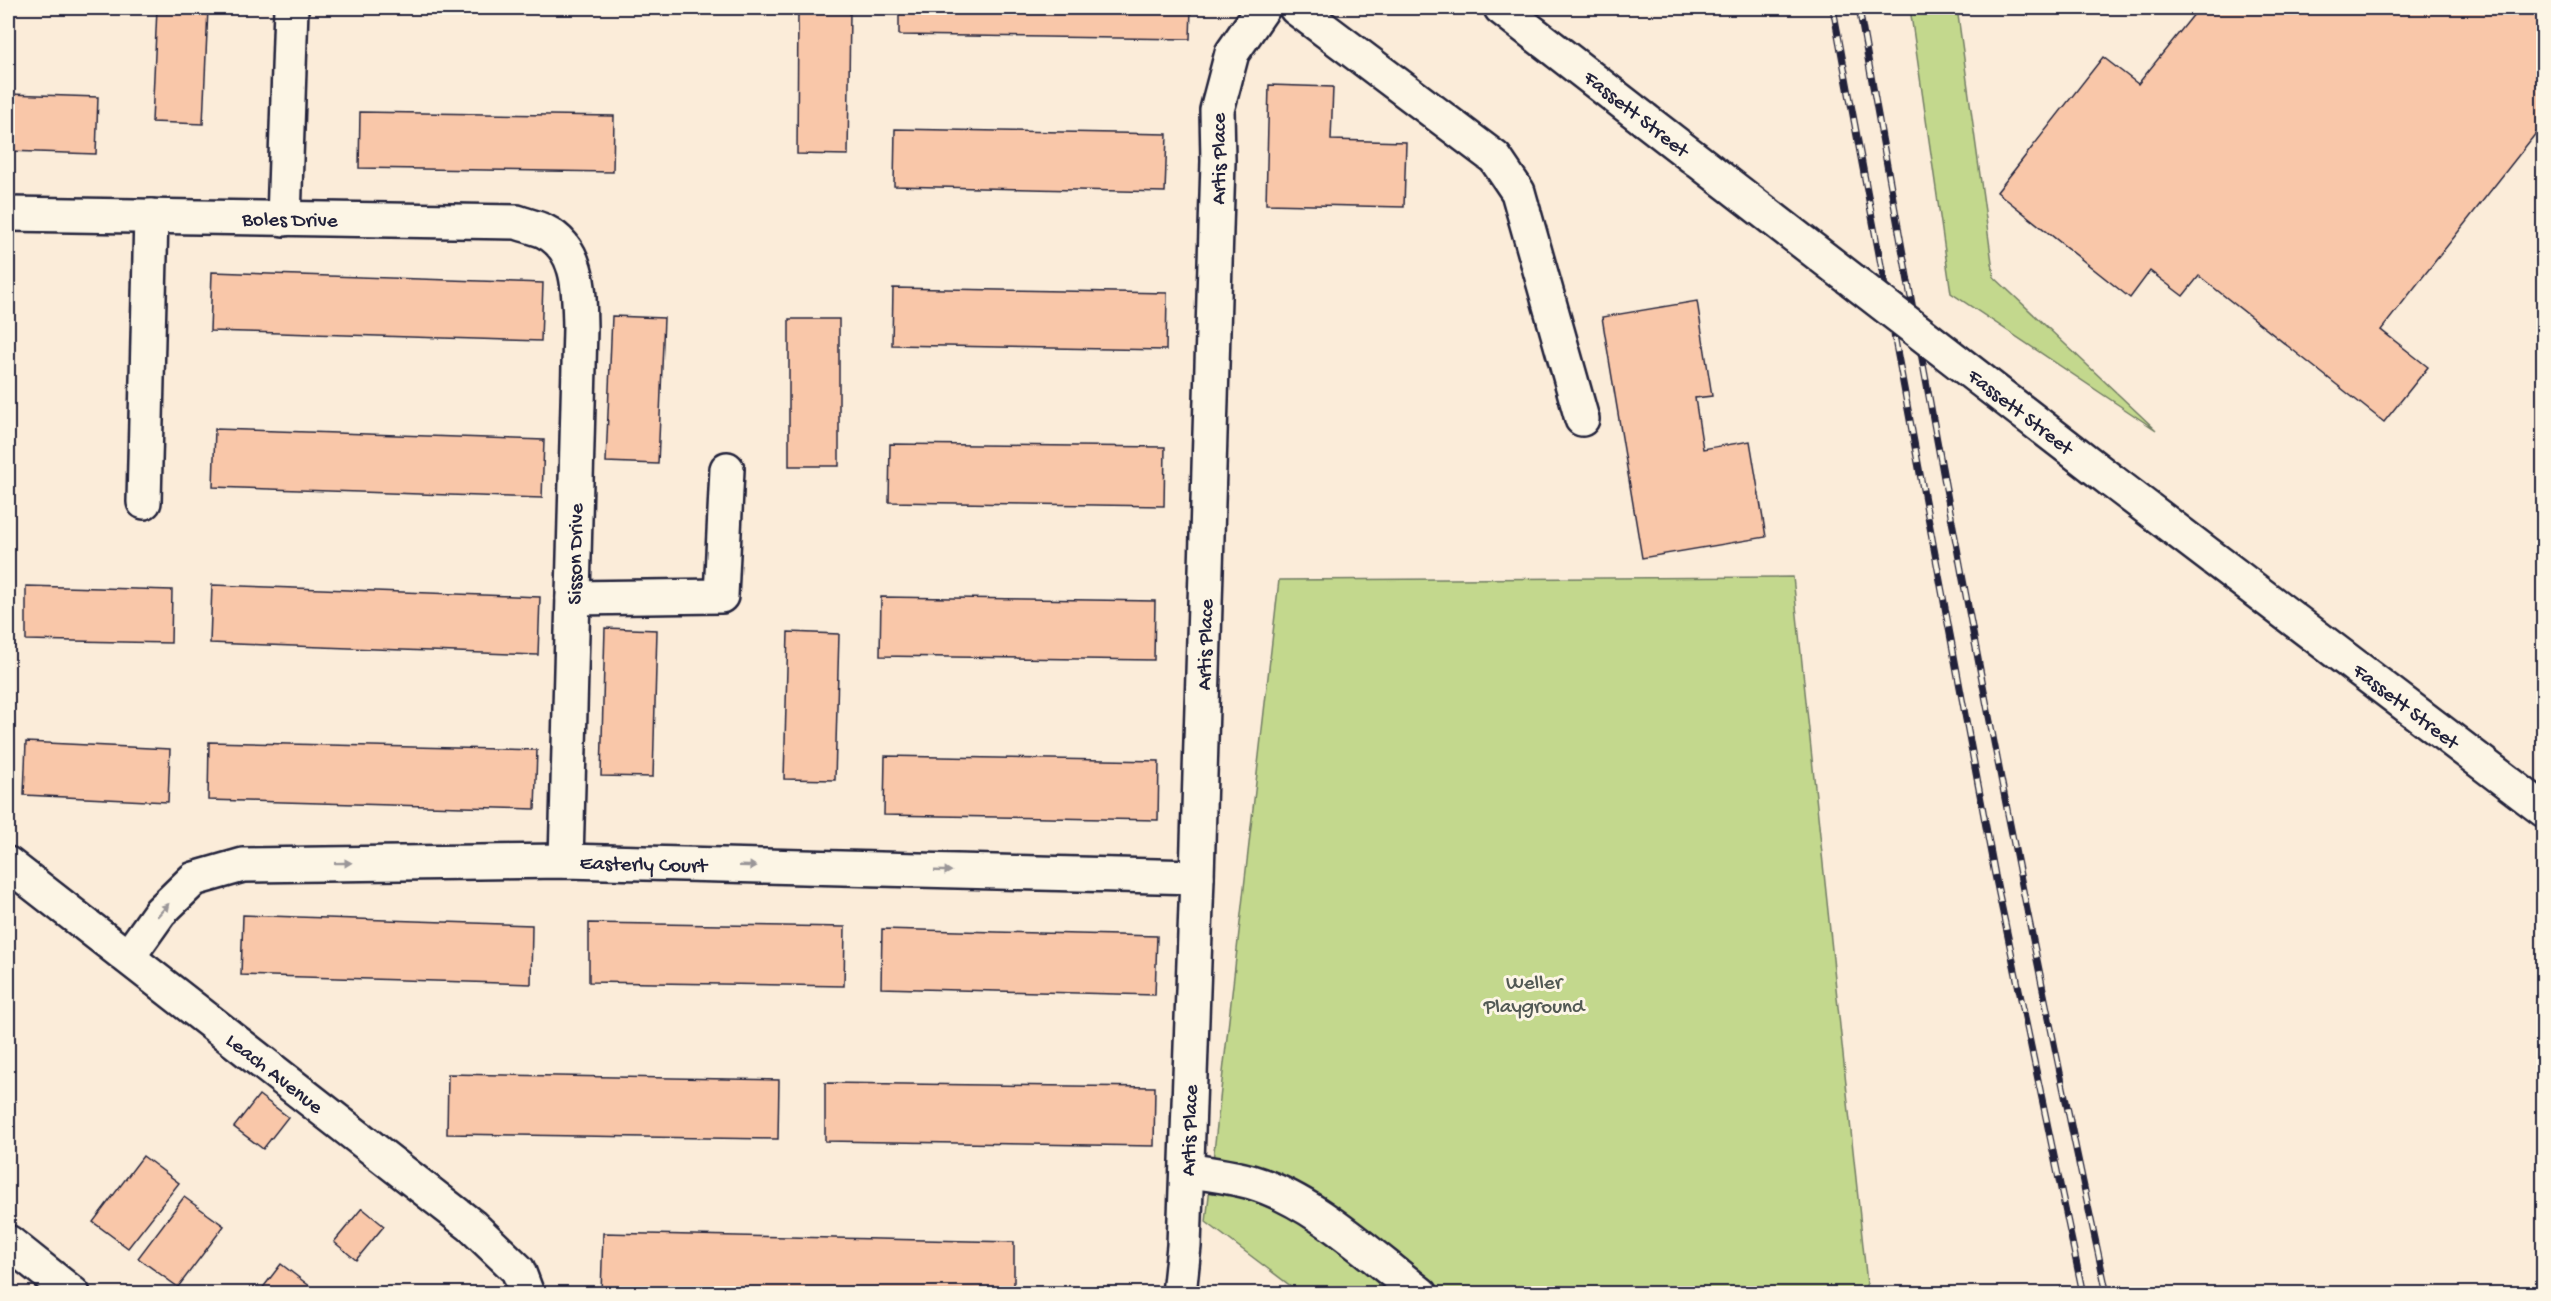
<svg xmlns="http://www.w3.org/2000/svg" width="2551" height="1301" font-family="'Gochi Hand',sans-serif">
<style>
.green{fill:#c3d88d;stroke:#727d64;stroke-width:1.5}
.building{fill:#f9c7a9;stroke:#22223b;stroke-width:1.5}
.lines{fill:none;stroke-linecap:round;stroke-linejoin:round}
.minor-casing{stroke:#22223b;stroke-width:38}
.minor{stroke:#fcf5e5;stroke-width:33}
.rail-casing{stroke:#22223b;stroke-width:7}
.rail{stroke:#fcf5e5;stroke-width:4.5;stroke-dasharray:14;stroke-linecap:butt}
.minor-bridge-casing{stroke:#22223b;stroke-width:38;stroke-linecap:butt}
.minor-bridge{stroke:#fcf5e5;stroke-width:33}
.oneway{fill:#9a9698}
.labels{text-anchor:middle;stroke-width:6;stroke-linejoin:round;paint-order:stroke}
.street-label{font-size:21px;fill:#22223b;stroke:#fcf5e5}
.park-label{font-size:21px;fill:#525954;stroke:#fcf5e5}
</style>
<rect width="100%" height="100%" fill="#fbecd9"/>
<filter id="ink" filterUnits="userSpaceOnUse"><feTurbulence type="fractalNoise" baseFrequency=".0167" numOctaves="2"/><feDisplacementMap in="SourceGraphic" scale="12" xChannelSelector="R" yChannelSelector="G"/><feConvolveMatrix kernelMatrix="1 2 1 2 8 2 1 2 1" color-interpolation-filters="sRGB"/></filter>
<g filter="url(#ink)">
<g class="green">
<path d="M 1910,8 L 1957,8 L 1994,277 L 2156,430 L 1951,293 Z"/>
<path d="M 1793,577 L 1867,1284 L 1860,1293 L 1300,1293 L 1206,1222 L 1279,580 Z"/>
</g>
<g class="building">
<path d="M 157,8 L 208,8 L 203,124 L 152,122 Z"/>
<path d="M 899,8 L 1191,8 L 1190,39 L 899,35 Z"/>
<path d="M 2199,8 L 2544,8 L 2544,123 L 2381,330 L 2428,367 L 2384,422 L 2199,276 L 2183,296 L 2150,271 L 2130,298 L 1997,192 L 2103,57 L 2138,84 Z"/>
<path d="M 798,9 L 850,11 L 848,155 L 797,154 Z"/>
<path d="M 1269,85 L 1333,87 L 1331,140 L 1406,142 L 1404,207 L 1266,204 Z"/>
<path d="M 8,94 L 98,97 L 96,154 L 8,151 Z"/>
<path d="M 360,112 L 614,116 L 613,172 L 359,168 Z"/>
<path d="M 895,129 L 1167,134 L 1165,192 L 894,186 Z"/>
<path d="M 212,272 L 543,283 L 541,341 L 210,331 Z"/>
<path d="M 893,288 L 1167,293 L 1166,350 L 892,345 Z"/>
<path d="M 1697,301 L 1712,396 L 1695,398 L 1703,449 L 1750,441 L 1766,537 L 1642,558 L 1602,317 Z"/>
<path d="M 612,316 L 664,318 L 658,464 L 606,462 Z"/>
<rect x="789" y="319" width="50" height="147"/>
<path d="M 215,429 L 544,440 L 542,498 L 213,487 Z"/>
<path d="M 890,444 L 1165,447 L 1164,506 L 889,502 Z"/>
<path d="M 212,585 L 540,597 L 538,655 L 210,643 Z"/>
<path d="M 26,586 L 172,590 L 171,643 L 26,640 Z"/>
<path d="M 881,597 L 1155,601 L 1154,660 L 880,656 Z"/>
<path d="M 605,628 L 657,630 L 653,777 L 601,776 Z"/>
<path d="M 788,632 L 839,634 L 835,780 L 784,779 Z"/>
<path d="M 26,742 L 170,749 L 168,802 L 24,795 Z"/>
<path d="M 209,742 L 537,750 L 535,809 L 208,800 Z"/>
<path d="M 885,756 L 1159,761 L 1158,820 L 884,815 Z"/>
<path d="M 243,915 L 532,925 L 531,984 L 241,975 Z"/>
<path d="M 589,923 L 845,927 L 844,986 L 589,982 Z"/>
<path d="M 882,929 L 1157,936 L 1155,995 L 881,988 Z"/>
<path d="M 448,1074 L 779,1080 L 778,1139 L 447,1134 Z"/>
<path d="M 825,1083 L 1155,1087 L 1154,1146 L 825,1141 Z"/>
<path d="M 259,1095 L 288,1117 L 263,1149 L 234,1127 Z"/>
<path d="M 143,1156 L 179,1183 L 128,1248 L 93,1222 Z"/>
<path d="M 184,1197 L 224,1226 L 178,1287 L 138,1258 Z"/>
<path d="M 362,1208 L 384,1226 L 356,1260 L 334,1242 Z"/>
<path d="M 603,1233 L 1014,1242 L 1014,1294 L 601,1293 Z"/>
<path d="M 281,1264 L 320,1294 L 258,1294 Z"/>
</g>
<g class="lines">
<g class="minor-casing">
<g id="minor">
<path d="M 1296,8 L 1495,158 L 1518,192 L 1582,419"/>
<path d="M 1501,8 L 1644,119"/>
<path id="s1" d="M 8,214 L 517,222 C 525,225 535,227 544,231 C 581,249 579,293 580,328 L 566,861"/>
<path d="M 284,219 L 291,8"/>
<path id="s2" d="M 2113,482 L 2544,810"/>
<path d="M 144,502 L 151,216"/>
<path d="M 573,598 L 721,596 L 727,469"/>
<path id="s3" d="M 8,864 L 472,1226 L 518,1270 L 527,1294"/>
<path id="s4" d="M 128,957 L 160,912 L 194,879 L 243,865 L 566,861 L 1197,877"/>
<path d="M 1187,1170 C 1208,1174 1230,1176 1251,1182 C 1313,1200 1370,1255 1421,1294"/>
<path d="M 8,1242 L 73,1294"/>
<path id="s5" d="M 1179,1294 L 1184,1246 L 1197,877 L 1218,161 L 1217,110 L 1232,53 L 1263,8"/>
</g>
</g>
<use href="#minor" class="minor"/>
<g class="rail-casing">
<g id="rail">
<path d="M 1833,8 L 1995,875 L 2083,1294"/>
<path d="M 1859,8 C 1935,437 2014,867 2107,1294"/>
</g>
</g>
<use href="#rail" class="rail"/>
<g class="minor-bridge-casing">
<g id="minor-bridge">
<path id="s6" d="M 1644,119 L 2113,482"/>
</g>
</g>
<use href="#minor-bridge" class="minor-bridge"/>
</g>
<defs><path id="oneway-solid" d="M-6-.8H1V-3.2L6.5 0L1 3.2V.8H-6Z" transform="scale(1.5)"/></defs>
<g class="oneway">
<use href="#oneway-solid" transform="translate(343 863) rotate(-1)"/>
<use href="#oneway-solid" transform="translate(748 866) rotate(2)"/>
<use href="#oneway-solid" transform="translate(943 871) rotate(2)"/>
<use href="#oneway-solid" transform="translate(163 910) rotate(-48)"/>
</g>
</g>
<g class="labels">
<g class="street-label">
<text transform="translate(1637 113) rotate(38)" y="7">Fassett Street</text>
<text dy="7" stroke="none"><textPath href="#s5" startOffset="1136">Artis Place</textPath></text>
<text dy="7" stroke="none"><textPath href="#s1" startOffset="282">Boles Drive</textPath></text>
<text dy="7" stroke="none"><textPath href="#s6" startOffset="477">Fassett Street</textPath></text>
<text transform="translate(574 554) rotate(-89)" y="7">Sisson Drive</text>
<text dy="7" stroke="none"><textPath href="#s5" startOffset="650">Artis Place</textPath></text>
<text dy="7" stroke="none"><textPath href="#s2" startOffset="369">Fassett Street</textPath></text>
<text dy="7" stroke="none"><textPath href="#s4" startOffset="554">Easterly Court</textPath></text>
<text dy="7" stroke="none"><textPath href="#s3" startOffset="339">Leach Avenue</textPath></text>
<text dy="7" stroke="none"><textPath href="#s5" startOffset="164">Artis Place</textPath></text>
</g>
<g class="park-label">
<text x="1534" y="988">Weller<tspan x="1534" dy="24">Playground</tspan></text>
</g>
</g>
<rect width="2551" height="1301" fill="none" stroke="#fcf5e5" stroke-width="30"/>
<rect x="15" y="15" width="2521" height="1271" fill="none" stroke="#22223b" stroke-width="2" filter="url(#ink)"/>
</svg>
